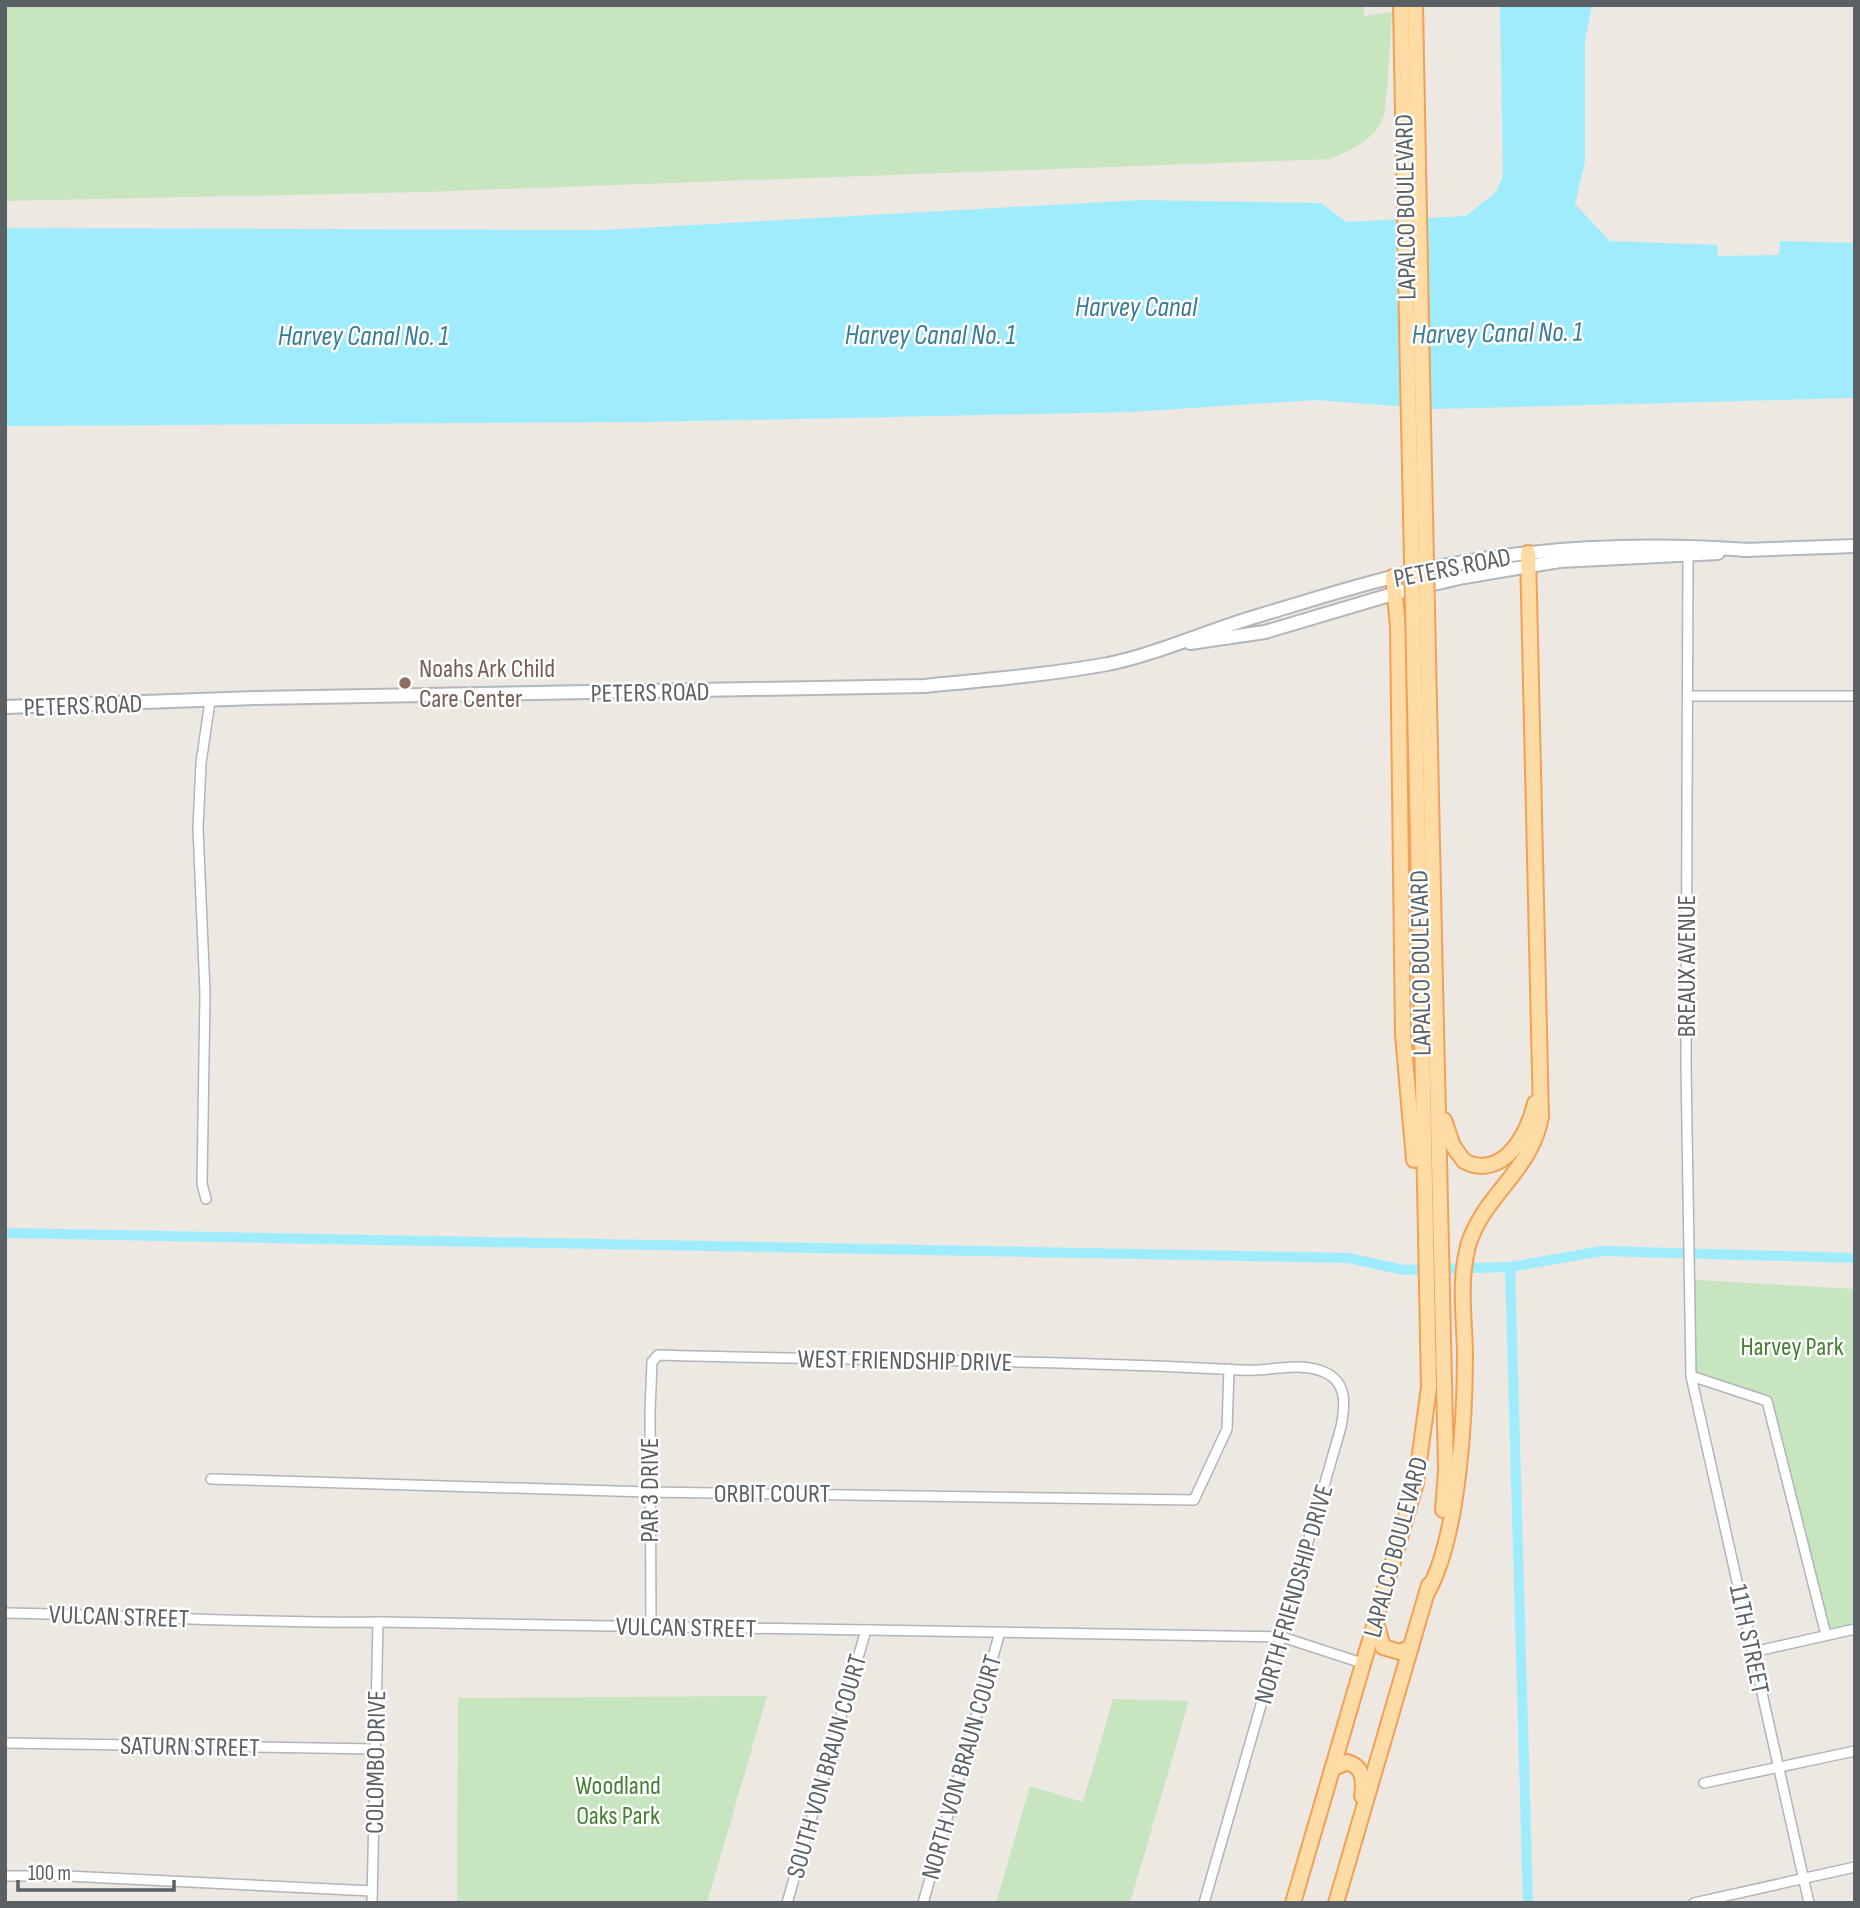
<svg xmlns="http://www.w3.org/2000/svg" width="1860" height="1908" font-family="'Sofia Sans Condensed',sans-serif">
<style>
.green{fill:#c7e5be}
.water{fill:#a0ecff}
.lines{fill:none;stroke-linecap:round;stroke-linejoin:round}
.canal{stroke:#a0ecff;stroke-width:10}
.street-casing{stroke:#b0b5b8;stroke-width:12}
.secondary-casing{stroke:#b1b7ba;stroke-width:16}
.primary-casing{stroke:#f1a157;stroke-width:18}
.street{stroke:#fff;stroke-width:9}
.secondary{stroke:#fff;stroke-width:12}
.primary{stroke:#ffdba5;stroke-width:14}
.primary-bridge-casing{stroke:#f1a157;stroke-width:18;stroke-linecap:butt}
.primary-bridge{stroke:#ffdba5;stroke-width:14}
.education-dot{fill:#8d6e63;stroke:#fff;stroke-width:2.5}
.labels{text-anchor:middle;stroke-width:5;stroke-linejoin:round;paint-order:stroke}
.street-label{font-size:26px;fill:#5a6063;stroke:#fff}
.education-label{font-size:26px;fill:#785e54;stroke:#fff;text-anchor:start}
.park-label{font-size:26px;fill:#428133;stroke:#fff}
.water-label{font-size:28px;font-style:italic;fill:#367c96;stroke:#fff}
</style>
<rect width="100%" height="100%" fill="#ede8e2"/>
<g class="green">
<path d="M 5,5 L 1364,5 L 1364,16 L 1392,12 C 1390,32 1388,108 1382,121 C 1372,141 1349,151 1330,159 L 423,192 L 5,201 Z"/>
<path d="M 1695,1280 L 1855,1289 L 1855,1629 L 1826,1635 L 1767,1402 L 1691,1376 Z"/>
<path d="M 767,1696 L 707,1903 L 457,1903 L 458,1698 Z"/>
<path d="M 1113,1699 L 1189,1701 L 1130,1903 L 996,1903 L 1030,1786 L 1083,1802 Z"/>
</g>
<path class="water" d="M 1500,5 L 1592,5 L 1585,40 L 1585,162 L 1575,204 L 1610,241 L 1717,245 L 1718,256 L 1779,255 L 1780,241 L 1855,243 L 1855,398 L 1437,409 L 1316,400 L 1131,412 L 648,422 L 5,426 L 5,228 L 602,230 L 1141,200 L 1321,203 L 1346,222 L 1466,216 L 1496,192 L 1503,176 Z"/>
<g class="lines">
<g class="canal">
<path d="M 5,1233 L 1349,1258 L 1403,1270 L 1510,1267 L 1602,1251 L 1855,1258"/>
<path d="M 1510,1267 L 1528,1903"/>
</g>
<g class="street-casing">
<g id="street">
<path d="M 1688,556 L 1686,1066 L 1691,1376 L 1809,1903"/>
<path d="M 1688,696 L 1855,696"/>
<path d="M 206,1199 L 202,1184 L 205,993 L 198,828 L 201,763 L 210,701"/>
<path d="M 1691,1376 L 1767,1401 L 1826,1635"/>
<path d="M 211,1479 L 648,1492 L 1194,1500 L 1227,1429 L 1229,1369"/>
<path d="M 5,1613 C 130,1615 254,1624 378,1622 L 1282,1637 L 1362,1663"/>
<path d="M 651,1627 L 650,1411 L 652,1362 L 658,1355 C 852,1361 1047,1359 1241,1370 C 1269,1372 1298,1361 1324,1372 C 1348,1382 1345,1406 1341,1427 L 1204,1903"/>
<path d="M 1753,1652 L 1855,1629"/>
<path d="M 5,1743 L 375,1749"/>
<path d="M 1704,1783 L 1855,1751"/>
<path d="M 5,1876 L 67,1876 L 372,1891"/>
<path d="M 372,1903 L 378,1622"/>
<path d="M 787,1903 L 866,1630"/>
<path d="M 923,1903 L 1000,1632"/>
<path d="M 1694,1903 L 1855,1867"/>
</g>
</g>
<g class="secondary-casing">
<g id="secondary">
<path d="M 1743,550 L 1855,546"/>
<path d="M 1190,643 L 1265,632 L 1403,591 L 1464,577 L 1560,561 L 1718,553"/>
<path d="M 5,707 L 255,698 L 924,686 C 985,680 1047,675 1108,664 C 1161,653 1211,629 1264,614 C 1324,596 1386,576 1448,565 C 1546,546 1649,543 1749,550"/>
</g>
</g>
<g class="primary-casing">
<g id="primary">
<path d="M 1401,5 L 1408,375"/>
<path d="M 1415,5 L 1422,374"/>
<path d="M 1393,577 L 1398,626 L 1403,1035 L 1414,1160"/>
<path d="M 1435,983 L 1446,1470 L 1443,1510"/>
<path d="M 1444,1120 L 1453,1146 L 1464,1161 C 1502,1181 1528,1135 1535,1103"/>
<path d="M 1427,1593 C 1459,1536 1465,1418 1465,1352 C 1464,1317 1459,1280 1468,1246 C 1483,1195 1531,1172 1541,1117 L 1528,553"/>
<path d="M 1376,1622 L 1383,1647 L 1400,1652 L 1411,1647"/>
<path d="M 1332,1769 L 1347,1762 C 1364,1767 1364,1781 1362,1796"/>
<path d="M 1293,1903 L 1416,1483 L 1429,1387 L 1421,984"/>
<path d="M 1336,1903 L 1429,1585"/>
</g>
</g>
<use href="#street" class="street"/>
<use href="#secondary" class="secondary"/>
<use href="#primary" class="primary"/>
<g class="primary-bridge-casing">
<g id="primary-bridge">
<path d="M 1422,374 L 1435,983"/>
<path d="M 1408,375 L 1421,984"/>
</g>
</g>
<use href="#primary-bridge" class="primary-bridge"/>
</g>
<circle class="education-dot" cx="405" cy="683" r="7"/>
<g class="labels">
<g class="street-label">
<text transform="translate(1405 207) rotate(-91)" y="9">LAPALCO BOULEVARD</text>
<text transform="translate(1452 567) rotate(-11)" y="9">PETERS ROAD</text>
<text transform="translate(650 692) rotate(-1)" y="9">PETERS ROAD</text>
<text transform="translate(83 705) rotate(-2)" y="9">PETERS ROAD</text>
<text transform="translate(1420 963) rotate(-91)" y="9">LAPALCO BOULEVARD</text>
<text transform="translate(1686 966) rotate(-90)" y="9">BREAUX AVENUE</text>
<text transform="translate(905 1360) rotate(1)" y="9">WEST FRIENDSHIP DRIVE</text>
<text transform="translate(649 1490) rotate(-90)" y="9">PAR 3 DRIVE</text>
<text x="772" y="1502">ORBIT COURT</text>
<text transform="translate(1395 1547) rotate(-75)" y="9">LAPALCO BOULEVARD</text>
<text transform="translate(1293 1594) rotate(-74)" y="9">NORTH FRIENDSHIP DRIVE</text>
<text transform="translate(119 1616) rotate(2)" y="9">VULCAN STREET</text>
<text transform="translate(686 1627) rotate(1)" y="9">VULCAN STREET</text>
<text transform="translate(1750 1639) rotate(78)" y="9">11TH STREET</text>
<text transform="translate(190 1746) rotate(1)" y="9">SATURN STREET</text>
<text transform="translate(375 1762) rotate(-89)" y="9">COLOMBO DRIVE</text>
<text transform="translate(826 1766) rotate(-74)" y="9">SOUTH VON BRAUN COURT</text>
<text transform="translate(961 1767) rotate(-74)" y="9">NORTH VON BRAUN COURT</text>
</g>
<g class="education-label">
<text x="419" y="677">Noahs Ark Child<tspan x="419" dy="30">Care Center</tspan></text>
</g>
<g class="park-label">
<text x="1792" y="1355">Harvey Park</text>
<text x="618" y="1794">Woodland<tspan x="618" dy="30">Oaks Park</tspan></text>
</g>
<g class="water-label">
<text x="1136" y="316">Harvey Canal</text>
<text transform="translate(1497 332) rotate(-1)" y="10">Harvey Canal No. 1</text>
<text x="930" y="344">Harvey Canal No. 1</text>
<text x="363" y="345">Harvey Canal No. 1</text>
</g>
</g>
<rect width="1860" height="1908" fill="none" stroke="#5a6063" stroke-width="14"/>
<path d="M18 1880v10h156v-10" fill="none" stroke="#5a6063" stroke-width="3.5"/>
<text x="28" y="1880" font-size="21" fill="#5a6063" stroke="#ffffff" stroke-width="5" paint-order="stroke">100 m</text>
</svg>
